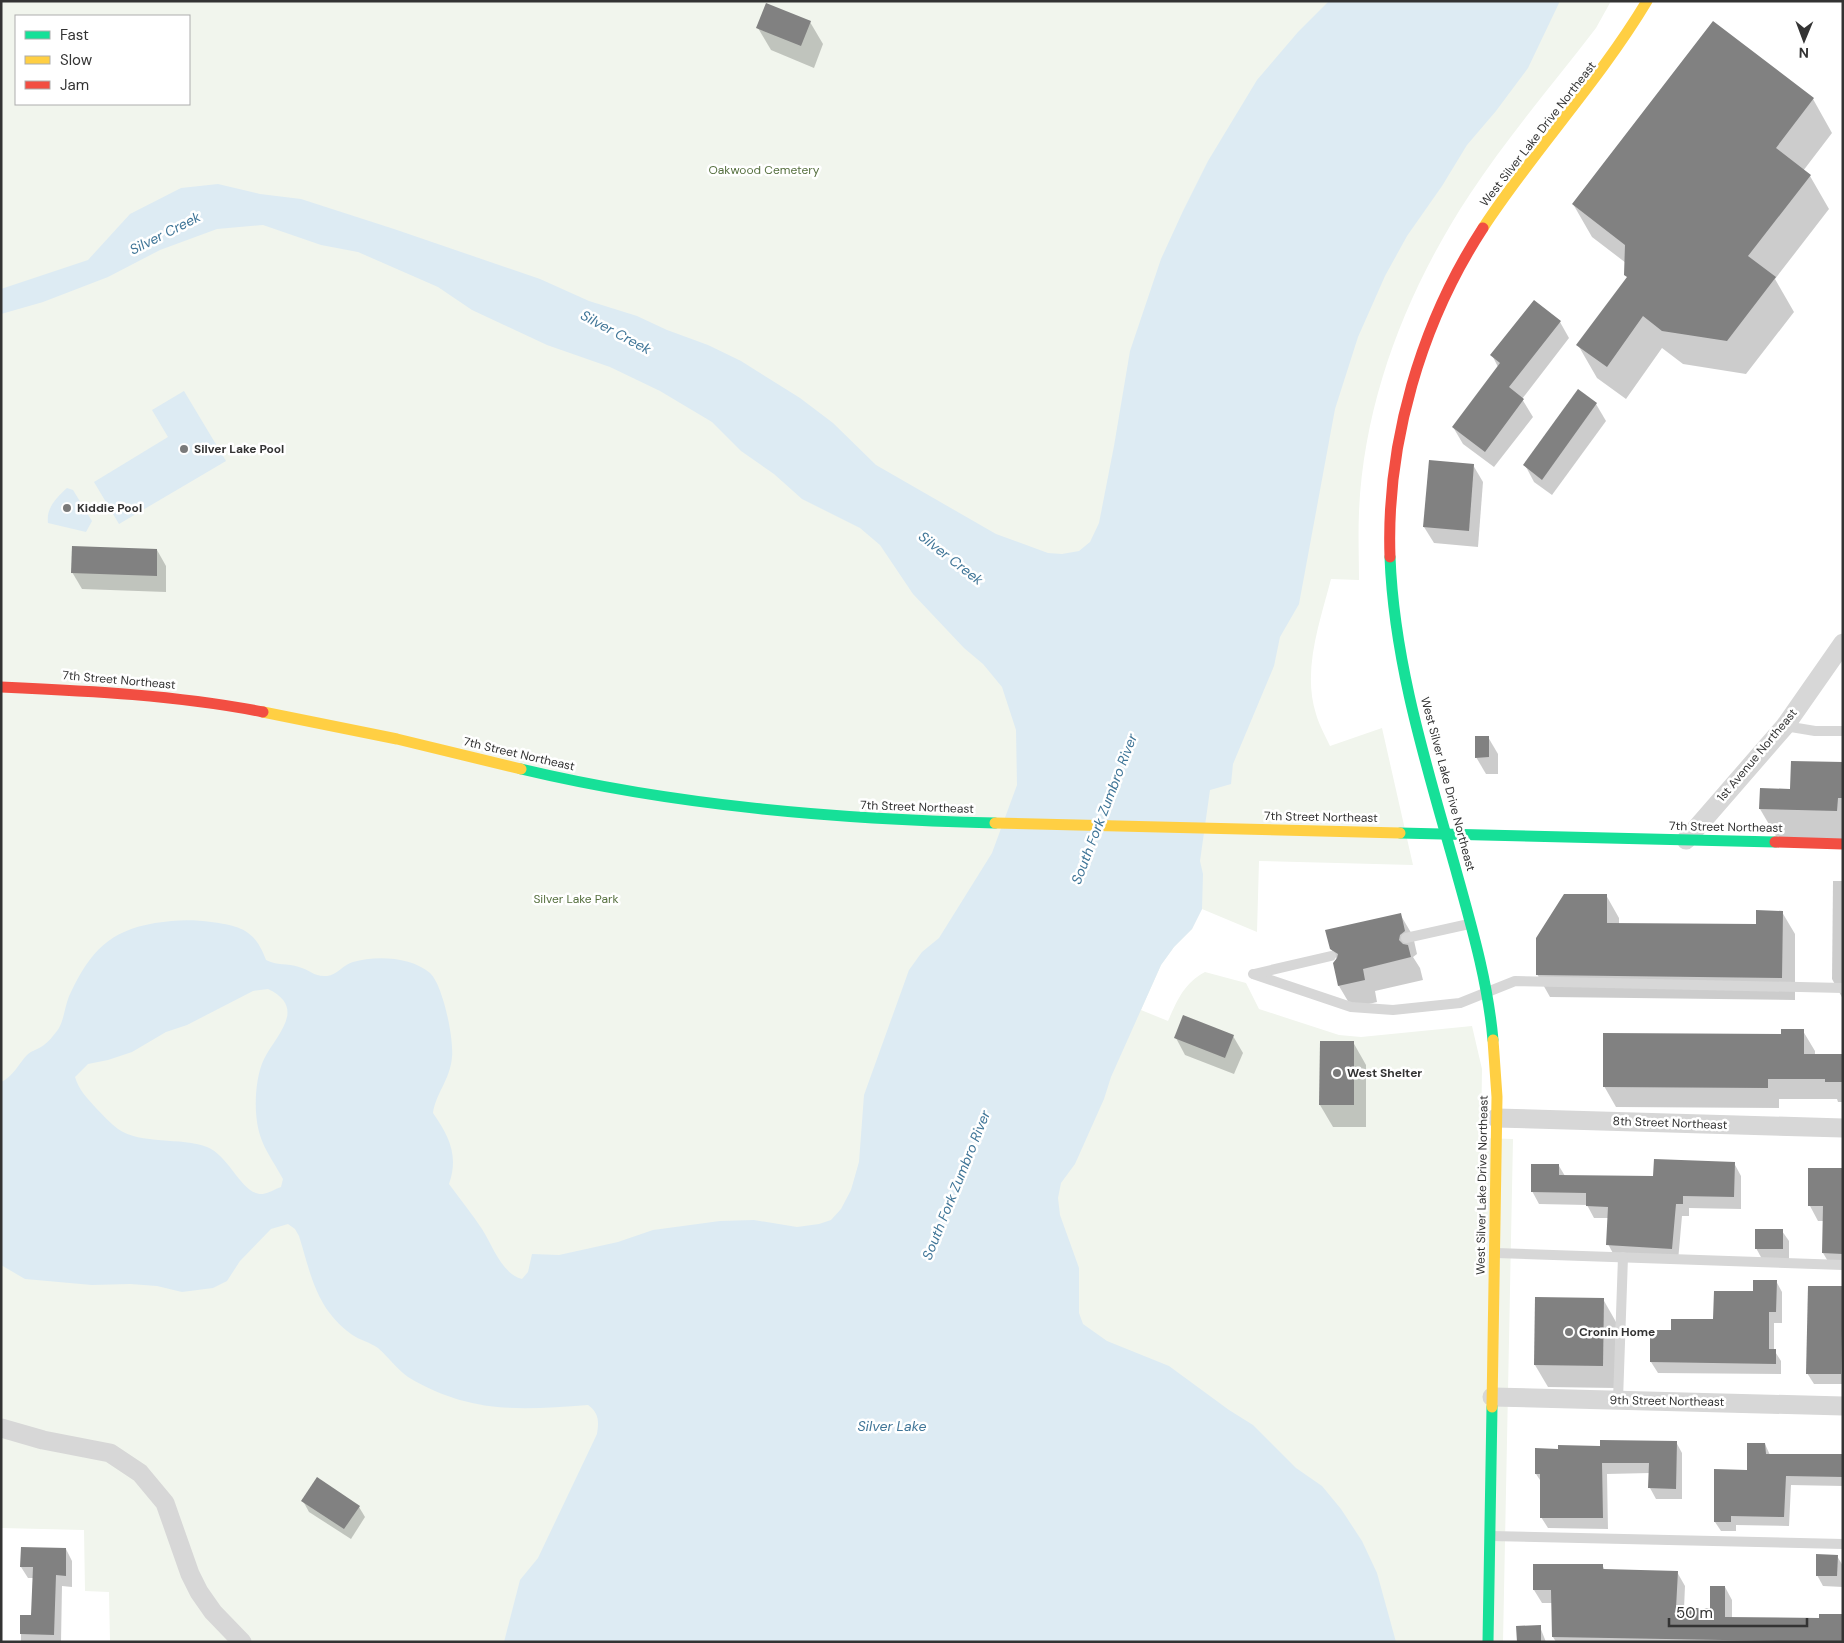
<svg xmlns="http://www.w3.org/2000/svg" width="1844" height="1643" font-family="'DM Sans',sans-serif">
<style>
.green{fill:#f1f5ed;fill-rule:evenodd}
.water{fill:#ddebf3;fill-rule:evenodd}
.shadow{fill:#0003}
.building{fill:#818181}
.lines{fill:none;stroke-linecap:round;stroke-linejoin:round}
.lane{stroke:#d7d7d7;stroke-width:10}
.street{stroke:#d7d7d7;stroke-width:19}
.fast{stroke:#16e098;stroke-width:11}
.slow{stroke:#ffcf43;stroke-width:11}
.jam{stroke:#f24e42;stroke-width:11}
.poi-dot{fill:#7a7a7a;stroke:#fff;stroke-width:2}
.labels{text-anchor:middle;stroke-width:5;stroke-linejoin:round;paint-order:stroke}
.street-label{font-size:12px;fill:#333;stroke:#fff}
.park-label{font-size:12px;fill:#56703f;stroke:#fff}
.poi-label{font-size:12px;font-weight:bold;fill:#333;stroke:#fff;text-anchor:start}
.water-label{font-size:14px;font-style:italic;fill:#3f7597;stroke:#fff}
</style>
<rect width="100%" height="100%" fill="#fff"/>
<path class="green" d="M 1,1 L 1611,1 L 1596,28 C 1554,83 1508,136 1470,194 C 1408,288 1364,398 1359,512 C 1358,535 1359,558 1359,580 L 1331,579 C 1320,622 1302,670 1316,714 C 1319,725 1325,735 1330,746 L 1382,728 L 1413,865 L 1259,861 L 1257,932 L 1202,909 L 1192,929 L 1174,947 L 1161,965 L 1141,1010 L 1168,1021 C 1177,1001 1184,983 1205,972 L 1246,983 L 1259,1009 L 1339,1035 L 1361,1037 L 1472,1026 L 1482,1069 L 1481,1138 L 1513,1139 L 1503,1642 L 110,1642 L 109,1592 L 85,1591 L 84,1530 L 1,1528 ZM 16,16 L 189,16 L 189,104 L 16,104 Z"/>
<g class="water">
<path d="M 1329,1 L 1560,1 L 1528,68 L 1496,111 L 1467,145 L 1442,186 L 1407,236 L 1385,276 L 1358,337 L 1335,409 L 1299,604 L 1280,637 L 1274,666 L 1233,764 L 1231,784 L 1210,790 L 1200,861 L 1203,874 L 1202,909 L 1192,929 L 1174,947 L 1161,965 L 1111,1077 L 1104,1099 L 1075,1164 L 1061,1183 L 1058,1198 L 1060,1215 L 1079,1268 L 1079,1313 L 1083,1324 L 1107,1341 L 1169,1366 L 1229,1410 L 1253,1425 L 1296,1468 L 1322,1486 L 1341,1509 L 1362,1541 L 1377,1573 L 1396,1642 L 504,1642 L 520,1580 L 538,1558 L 597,1434 C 599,1421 599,1413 588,1405 C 519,1410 470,1414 408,1377 C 399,1371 387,1356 378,1348 C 370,1342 359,1340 351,1334 C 316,1308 311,1275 299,1236 L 295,1229 L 288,1224 L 271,1229 L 240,1261 L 227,1281 L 213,1288 L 182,1292 L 157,1286 L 130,1284 L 92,1285 L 25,1279 L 1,1265 L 1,1082 C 13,1077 19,1063 27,1055 C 31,1051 36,1050 41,1047 C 47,1044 55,1034 59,1028 C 65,1017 65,1003 71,992 C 91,951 109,931 155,923 C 174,920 192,919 211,922 C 241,926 255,930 266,960 C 277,966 287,963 299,967 C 310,970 314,977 327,976 C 337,975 344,964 353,962 C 376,955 412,957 430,973 C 443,985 454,1039 452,1057 C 450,1080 436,1093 433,1113 C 449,1136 459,1156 449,1184 C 460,1199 472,1214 482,1229 C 493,1246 501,1273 522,1279 L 528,1272 L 532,1254 L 559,1255 L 618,1242 L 653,1230 L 720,1221 L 754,1220 L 797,1227 L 819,1224 L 831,1220 L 841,1209 L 851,1190 L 859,1162 L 864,1095 L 909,970 L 922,952 L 939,938 L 992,853 L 1017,785 L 1016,730 L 1002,687 L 983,664 L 964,648 L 913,594 L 880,545 L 860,528 L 802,499 L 774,474 L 741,451 L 712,422 L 660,391 L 610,367 L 547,345 L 472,310 L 438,287 L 358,252 L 321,245 L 263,225 L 217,229 L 160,250 L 108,277 L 43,302 L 1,314 L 1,289 L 88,260 L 130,214 L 181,188 L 218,184 L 260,194 L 301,199 L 394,229 L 540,279 L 589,301 L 637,316 L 667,330 L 708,345 L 741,361 L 800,398 L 833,423 L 876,465 L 996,534 L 1048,553 L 1062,554 L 1079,551 L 1090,542 L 1099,523 L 1114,446 L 1130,351 L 1161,259 L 1183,211 L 1208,161 L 1257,80 L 1298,32 ZM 268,989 C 308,1008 276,1035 264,1059 C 257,1073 255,1096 256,1112 C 258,1143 269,1153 283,1179 L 281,1187 C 275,1189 269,1193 263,1194 C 242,1196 230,1156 207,1147 C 181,1137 141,1145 118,1129 C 110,1123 103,1115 96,1108 C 87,1098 79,1090 75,1077 L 88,1064 L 108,1060 L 132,1052 L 166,1032 L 187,1025 L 253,991 Z"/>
<path d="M 184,391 L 226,461 L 119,524 L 94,482 L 168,437 L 152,410 Z"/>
<path d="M 67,488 L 73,490 L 92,521 L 86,532 L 48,523 C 46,508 56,498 67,488 Z"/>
</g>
<g class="shadow">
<path d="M 810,22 L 823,44 L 814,68 L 771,50 L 758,28 Z"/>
<path d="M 1813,99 L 1832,133 L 1803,171 L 1810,176 L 1829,209 L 1775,279 L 1794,312 L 1746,374 L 1683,364 L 1662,348 L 1626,399 L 1597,378 L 1578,345 L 1627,278 L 1626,263 L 1592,237 L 1573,204 Z"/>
<path d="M 1560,322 L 1569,338 L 1522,399 L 1533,417 L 1494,467 L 1463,444 L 1453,427 L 1498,367 L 1492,355 Z"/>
<path d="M 1579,391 L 1596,404 L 1606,421 L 1552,495 L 1534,482 L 1525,465 Z"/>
<path d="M 1473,465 L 1483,482 L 1478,547 L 1434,543 L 1424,527 Z"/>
<path d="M 157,550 L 166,566 L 166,592 L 82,589 L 72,572 Z"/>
<path d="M 1488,737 L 1498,754 L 1498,774 L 1486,774 L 1476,757 Z"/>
<path d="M 1843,764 L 1843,839 L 1777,838 L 1760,809 Z"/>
<path d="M 1833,881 L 1843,881 L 1843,999 L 1832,979 Z"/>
<path d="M 1606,895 L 1619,918 L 1619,924 L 1757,926 L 1782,912 L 1795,934 L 1795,1000 L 1550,997 L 1537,974 Z"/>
<path d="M 1400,914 L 1413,936 L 1417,954 L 1413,957 L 1420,968 L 1423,980 L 1375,991 L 1377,1002 L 1352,1008 L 1339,986 L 1337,960 L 1331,949 Z"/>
<path d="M 1803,1031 L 1815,1051 L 1815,1055 L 1843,1056 L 1843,1102 L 1838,1102 L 1837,1099 L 1779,1099 L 1779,1108 L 1616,1107 L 1604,1086 Z"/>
<path d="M 1233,1036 L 1243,1053 L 1234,1074 L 1185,1055 L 1176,1038 Z"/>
<path d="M 1353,1042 L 1366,1065 L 1366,1127 L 1333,1127 L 1320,1105 Z"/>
<path d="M 1734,1163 L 1741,1176 L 1741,1209 L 1689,1208 L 1689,1216 L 1682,1216 L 1678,1261 L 1615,1257 L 1608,1244 L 1609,1218 L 1594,1218 L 1587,1205 L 1539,1204 L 1532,1191 L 1559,1166 L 1565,1176 L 1654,1177 Z"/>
<path d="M 1843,1169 L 1843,1268 L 1832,1268 L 1823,1253 L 1824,1221 L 1818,1221 L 1810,1206 Z"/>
<path d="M 1782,1231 L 1789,1241 L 1789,1259 L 1762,1259 L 1756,1248 Z"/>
<path d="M 1776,1281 L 1782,1292 L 1782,1323 L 1774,1323 L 1774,1350 L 1781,1361 L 1781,1374 L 1658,1373 L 1651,1362 L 1754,1292 Z"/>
<path d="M 1843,1288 L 1843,1384 L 1814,1384 L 1807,1373 Z"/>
<path d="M 1603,1299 L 1616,1322 L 1615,1388 L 1548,1387 L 1535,1365 Z"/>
<path d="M 1676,1442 L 1682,1453 L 1682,1499 L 1656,1499 L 1650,1488 L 1650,1473 L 1607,1474 L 1608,1529 L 1548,1528 L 1541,1517 L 1542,1483 L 1536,1474 L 1559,1450 Z"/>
<path d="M 1765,1444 L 1770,1455 L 1843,1455 L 1843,1486 L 1791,1485 L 1789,1526 L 1736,1525 L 1736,1531 L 1721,1531 L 1715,1522 Z"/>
<path d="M 303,1501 L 359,1507 L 365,1517 L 351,1539 L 309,1512 Z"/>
<path d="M 66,1549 L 72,1561 L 72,1587 L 62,1586 L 61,1642 L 21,1642 L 21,1616 L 32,1616 L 33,1578 L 28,1578 L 21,1567 Z"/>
<path d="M 1837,1556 L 1843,1566 L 1843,1587 L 1823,1586 L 1817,1575 Z"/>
<path d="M 1602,1565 L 1605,1570 L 1677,1572 L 1685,1586 L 1684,1609 L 1711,1609 L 1725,1587 L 1732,1600 L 1732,1619 L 1843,1642 L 1556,1642 L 1553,1637 L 1553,1603 L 1542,1603 L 1534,1590 Z"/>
<path d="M 1540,1627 L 1546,1642 L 1518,1642 Z"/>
</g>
<g class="building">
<path d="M 766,3 L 811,21 L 801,46 L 756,28 Z"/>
<path d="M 1713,21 L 1814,98 L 1776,148 L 1811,175 L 1748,256 L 1776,277 L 1727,341 L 1662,331 L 1643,316 L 1607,367 L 1576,345 L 1627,277 L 1624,275 L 1625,245 L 1572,204 Z"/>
<path d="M 1534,300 L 1561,321 L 1509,387 L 1524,399 L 1485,452 L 1452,427 L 1500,363 L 1490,355 Z"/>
<path d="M 1578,389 L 1597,403 L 1542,480 L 1523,465 Z"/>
<path d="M 1429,460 L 1474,464 L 1469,531 L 1423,527 Z"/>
<path d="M 72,546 L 157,549 L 157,576 L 71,573 Z"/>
<path d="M 1475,736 L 1489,736 L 1489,757 L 1475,758 Z"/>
<path d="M 1791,761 L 1843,762 L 1843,798 L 1838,798 L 1837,811 L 1759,809 L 1760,788 L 1790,789 Z"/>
<path d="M 1564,894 L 1607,894 L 1607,923 L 1756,924 L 1756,910 L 1783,911 L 1782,978 L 1536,975 L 1536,938 Z"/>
<path d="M 1401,913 L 1405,931 L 1400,935 L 1399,940 L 1403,944 L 1408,945 L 1411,957 L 1363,969 L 1365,980 L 1338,986 L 1333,963 L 1337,958 L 1338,954 L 1330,949 L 1325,930 Z"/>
<path d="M 1183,1015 L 1234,1035 L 1225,1058 L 1174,1038 Z"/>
<path d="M 1781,1029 L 1804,1029 L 1804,1054 L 1843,1054 L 1843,1082 L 1825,1082 L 1825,1079 L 1768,1079 L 1768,1088 L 1603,1087 L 1603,1033 L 1781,1034 Z"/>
<path d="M 1320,1041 L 1354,1041 L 1354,1105 L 1319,1105 Z"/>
<path d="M 1654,1159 L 1735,1162 L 1734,1197 L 1683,1196 L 1683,1204 L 1676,1204 L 1672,1249 L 1606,1245 L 1608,1207 L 1586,1206 L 1586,1193 L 1531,1192 L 1531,1164 L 1559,1164 L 1559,1175 L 1653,1176 Z"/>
<path d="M 1808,1168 L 1843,1168 L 1843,1254 L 1822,1253 L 1823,1206 L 1808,1206 Z"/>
<rect x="1755" y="1229" width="28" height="20"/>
<path d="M 1753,1280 L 1777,1280 L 1776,1312 L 1769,1312 L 1769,1349 L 1776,1349 L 1776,1364 L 1650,1362 L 1650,1330 L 1671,1330 L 1671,1319 L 1713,1319 L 1714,1291 L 1753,1291 Z"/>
<path d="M 1808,1286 L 1843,1286 L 1841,1374 L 1806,1374 Z"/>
<path d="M 1535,1297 L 1604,1298 L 1603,1366 L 1534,1365 Z"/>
<path d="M 1600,1440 L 1677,1441 L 1676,1489 L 1648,1488 L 1649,1463 L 1602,1463 L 1603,1518 L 1540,1518 L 1540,1474 L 1535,1474 L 1535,1448 L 1558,1449 L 1558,1445 L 1600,1446 Z"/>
<path d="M 1747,1443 L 1765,1443 L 1766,1454 L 1843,1454 L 1843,1477 L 1786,1476 L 1784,1517 L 1731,1516 L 1731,1522 L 1714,1522 L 1714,1469 L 1747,1470 Z"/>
<path d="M 317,1477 L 360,1506 L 344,1529 L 301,1501 Z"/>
<path d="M 21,1547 L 66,1548 L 66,1576 L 56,1575 L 54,1635 L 20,1634 L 20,1615 L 31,1615 L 33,1567 L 20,1567 Z"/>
<path d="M 1816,1554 L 1838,1555 L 1837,1576 L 1816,1576 Z"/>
<path d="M 1533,1564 L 1603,1564 L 1603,1569 L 1678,1571 L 1676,1608 L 1710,1608 L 1710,1586 L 1725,1586 L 1725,1617 L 1819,1618 L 1819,1614 L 1843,1614 L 1843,1642 L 1552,1637 L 1551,1590 L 1533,1590 Z"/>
<path d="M 1541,1625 L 1541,1642 L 1517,1642 L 1516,1626 Z"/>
</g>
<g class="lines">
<g class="lane">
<path d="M 1785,726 L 1815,731 L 1843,731"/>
<path d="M 1406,938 L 1469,924"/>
<path d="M 1253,974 L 1351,1007 L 1393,1010 L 1460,1003 L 1515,981 L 1843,988"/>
<path d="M 1254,974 L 1331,956"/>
<path d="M 1496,1253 L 1843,1265"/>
<path d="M 1618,1400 L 1623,1257"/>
<path d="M 1490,1536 L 1843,1544"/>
</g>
<g class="street">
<path d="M 1686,840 L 1785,726 L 1843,643"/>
<path d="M 1496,1118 L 1843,1128"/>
<path d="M 1492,1397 L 1843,1406"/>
<path d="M 1,1428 L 43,1440 L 110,1453 L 140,1473 L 165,1503 L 190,1574 L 199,1592 L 213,1612 L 242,1642"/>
</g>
<g class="fast">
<path d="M 1390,557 C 1394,665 1428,770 1457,874 C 1472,928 1488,983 1493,1040"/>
<path d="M 521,769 C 677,806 835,819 995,823"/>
<path d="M 1400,833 L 1775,842"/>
<path d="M 1488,1642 L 1492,1407"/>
</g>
<g class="slow">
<path d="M 1483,228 C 1534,150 1599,81 1647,1"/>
<path d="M 263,712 L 397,739 L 521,769"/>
<path d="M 995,823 L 1400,833"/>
<path d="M 1492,1407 L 1497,1097 L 1493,1040"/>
</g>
<g class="jam">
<path d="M 1390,557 C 1386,443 1421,323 1483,228"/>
<path d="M 1,687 C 89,691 177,695 263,712"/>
<path d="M 1775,842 L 1843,844"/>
</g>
</g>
<g class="poi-dot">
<circle cx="184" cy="449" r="5"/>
<circle cx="67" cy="508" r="5"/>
<circle cx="1337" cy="1073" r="5"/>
<circle cx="1569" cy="1332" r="5"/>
</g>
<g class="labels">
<g class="street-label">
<text transform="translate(1538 134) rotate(-52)" y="4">West Silver Lake Drive Northeast</text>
<text transform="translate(119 680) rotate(5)" y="4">7th Street Northeast</text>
<text transform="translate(519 754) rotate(13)" y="4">7th Street Northeast</text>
<text transform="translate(1757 755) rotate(-50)" y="4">1st Avenue Northeast</text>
<text transform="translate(1448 784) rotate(75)" y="4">West Silver Lake Drive Northeast</text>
<text transform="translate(917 807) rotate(2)" y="4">7th Street Northeast</text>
<text transform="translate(1321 817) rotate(1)" y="4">7th Street Northeast</text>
<text transform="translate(1726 827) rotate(1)" y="4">7th Street Northeast</text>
<text transform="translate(1670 1123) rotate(2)" y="4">8th Street Northeast</text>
<text transform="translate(1482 1185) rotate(-89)" y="4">West Silver Lake Drive Northeast</text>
<text transform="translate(1667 1401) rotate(1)" y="4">9th Street Northeast</text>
</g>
<g class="park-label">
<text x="764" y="174">Oakwood Cemetery</text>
<text x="576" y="903">Silver Lake Park</text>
</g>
<g class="poi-label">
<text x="194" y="453">Silver Lake Pool</text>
<text x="77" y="512">Kiddie Pool</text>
<text x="1347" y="1077">West Shelter</text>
<text x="1579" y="1336">Cronin Home</text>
</g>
<g class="water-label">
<text transform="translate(165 233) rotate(-27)" y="5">Silver Creek</text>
<text transform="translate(616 332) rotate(28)" y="5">Silver Creek</text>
<text transform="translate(951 558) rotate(38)" y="5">Silver Creek</text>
<text transform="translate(1104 809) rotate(-69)" y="5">South Fork Zumbro River</text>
<text transform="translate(956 1185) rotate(-68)" y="5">South Fork Zumbro River</text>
<text x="892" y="1431">Silver Lake</text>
</g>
</g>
<rect width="1844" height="1643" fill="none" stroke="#333333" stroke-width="5"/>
<rect x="15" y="15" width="175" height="90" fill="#ffffff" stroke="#adadad"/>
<rect x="25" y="31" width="25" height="8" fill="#16e098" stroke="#adadad"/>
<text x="60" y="40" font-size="15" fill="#333333">Fast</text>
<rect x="25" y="56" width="25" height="8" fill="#ffcf43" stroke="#adadad"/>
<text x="60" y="65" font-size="15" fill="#333333">Slow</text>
<rect x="25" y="81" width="25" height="8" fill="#f24e42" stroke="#adadad"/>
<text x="60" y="90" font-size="15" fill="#333333">Jam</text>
<g transform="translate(1804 40) rotate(181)" stroke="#ffffff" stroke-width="4" paint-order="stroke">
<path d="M0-4L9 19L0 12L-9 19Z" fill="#333333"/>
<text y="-8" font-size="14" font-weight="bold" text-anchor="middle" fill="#333333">N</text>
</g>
<path d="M1669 1618v8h138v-8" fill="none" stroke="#333333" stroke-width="2.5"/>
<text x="1676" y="1618" font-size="15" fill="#333333" stroke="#ffffff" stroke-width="4" paint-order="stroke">50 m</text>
</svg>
